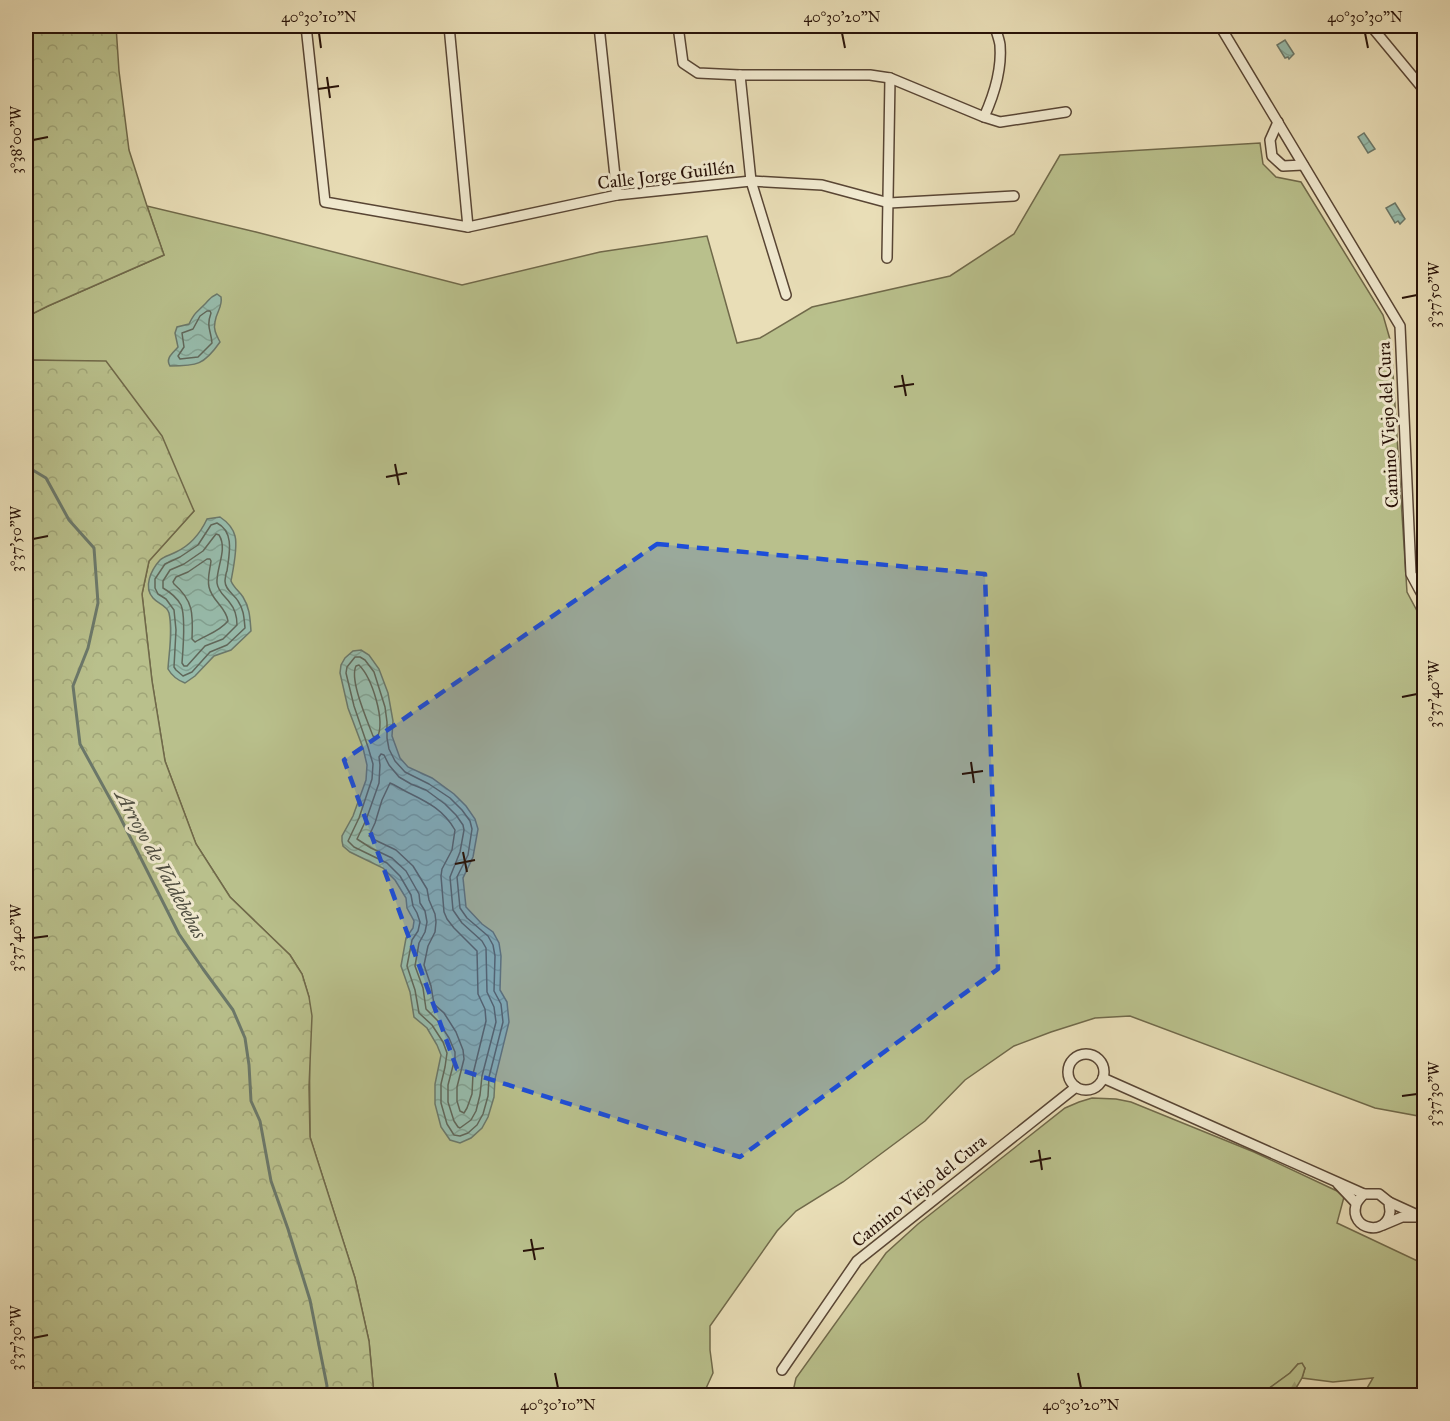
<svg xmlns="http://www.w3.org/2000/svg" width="1450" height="1421" font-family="'IM FELL Great Primer',serif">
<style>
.grass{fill:#b9c08c;stroke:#70694a;stroke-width:1.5}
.forest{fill:url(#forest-firs);stroke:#70694a;stroke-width:1.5}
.park{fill:url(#park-crowns);stroke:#70694a;stroke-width:1.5}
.water{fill:url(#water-waves);stroke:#6b786a;stroke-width:1.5}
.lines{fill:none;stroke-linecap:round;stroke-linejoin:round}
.shore{stroke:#60675a;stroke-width:1.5}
.stream{stroke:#6b786a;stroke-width:3}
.street-casing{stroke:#584534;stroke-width:12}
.street{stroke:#f1ead0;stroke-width:9}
.marked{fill:#1d4ed8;fill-opacity:0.2;stroke:#1d4ed8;stroke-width:4.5;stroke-dasharray:12 8;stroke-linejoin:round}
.ticks{fill:none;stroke:#281208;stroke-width:2}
.labels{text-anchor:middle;stroke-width:6;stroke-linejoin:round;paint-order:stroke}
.street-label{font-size:18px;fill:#281208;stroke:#f1ead0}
.water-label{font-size:20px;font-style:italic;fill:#4f4e41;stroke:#f1ead0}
.neatline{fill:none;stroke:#281208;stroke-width:2}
.ticks-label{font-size:15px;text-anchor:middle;fill:#281208}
</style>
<defs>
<pattern id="forest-firs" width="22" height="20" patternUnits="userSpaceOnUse" patternTransform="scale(1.5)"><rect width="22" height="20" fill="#b9c08c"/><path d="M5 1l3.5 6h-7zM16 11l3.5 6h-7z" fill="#9fa477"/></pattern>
<pattern id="park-crowns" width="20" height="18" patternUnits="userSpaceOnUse" patternTransform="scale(1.5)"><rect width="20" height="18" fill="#b9c08c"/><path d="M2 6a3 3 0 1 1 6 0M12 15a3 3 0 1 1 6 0" fill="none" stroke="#9fa477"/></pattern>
<pattern id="water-waves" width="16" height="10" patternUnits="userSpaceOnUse" patternTransform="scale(1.5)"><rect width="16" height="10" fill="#97bcac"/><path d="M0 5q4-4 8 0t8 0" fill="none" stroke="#82a192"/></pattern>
</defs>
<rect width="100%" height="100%" fill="#e9deb7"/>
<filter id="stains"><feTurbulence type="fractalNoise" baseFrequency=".00333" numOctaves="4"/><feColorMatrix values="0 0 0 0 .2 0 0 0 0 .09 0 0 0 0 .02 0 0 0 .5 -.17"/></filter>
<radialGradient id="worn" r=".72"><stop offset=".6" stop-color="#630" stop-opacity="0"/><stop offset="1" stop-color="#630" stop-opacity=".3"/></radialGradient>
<g class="grass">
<path d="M 1260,143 L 1263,164 L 1276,177 L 1301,182 L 1383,315 L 1391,343 L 1407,592 L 1424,624 L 1424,1117 L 1375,1108 L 1130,1016 L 1095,1018 L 1051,1032 L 1014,1046 L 965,1080 L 925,1121 L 843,1182 L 796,1211 L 777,1231 L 710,1326 L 710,1350 L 713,1373 L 703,1395 L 374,1395 L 369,1341 L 355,1278 L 310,1137 L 309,997 L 302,974 L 290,955 L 230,897 L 196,844 L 165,761 L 152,681 L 142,594 L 149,561 L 194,511 L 106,362 L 26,360 L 26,317 L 48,306 L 164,255 L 147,206 L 256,232 L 462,285 L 600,252 L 707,236 L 737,343 L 760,338 L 812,307 L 950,276 L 1014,234 L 1060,155 Z"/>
<path d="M 1092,1098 L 1116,1099 L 1131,1102 L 1254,1152 L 1337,1191 L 1344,1197 L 1337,1223 L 1424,1264 L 1424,1395 L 1363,1395 L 1373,1378 L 1333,1382 L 1302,1378 L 1305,1368 L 1298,1364 L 1290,1373 L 1260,1395 L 792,1396 L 796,1378 L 886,1253 L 918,1224 L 1065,1108 L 1079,1102 Z"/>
</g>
<path class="forest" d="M 1302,1363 L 1305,1368 L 1302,1378 L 1292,1395 L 1260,1395 L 1290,1373 L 1298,1364 Z"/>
<g class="park">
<path d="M 26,26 L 116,26 L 119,71 L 129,150 L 147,206 L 164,255 L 48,306 L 26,317 Z"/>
<path d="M 26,360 L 106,361 L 162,436 L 194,511 L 149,561 L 142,594 L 152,681 L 165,761 L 196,844 L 230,897 L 290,955 L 302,974 L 309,997 L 312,1016 L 309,1087 L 310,1137 L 355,1278 L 369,1341 L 374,1395 L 26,1395 Z"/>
</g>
<g class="water">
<path d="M 1285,40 L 1294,54 L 1289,59 L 1288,57 L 1285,58 L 1277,45 Z"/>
<path d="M 1364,133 L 1375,149 L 1368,153 L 1358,137 Z"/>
<path d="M 1395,203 L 1405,219 L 1400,224 L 1398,221 L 1395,223 L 1386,208 Z"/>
<path d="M 217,294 L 221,297 C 223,307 216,312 215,322 C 213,330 217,336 220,342 C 204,365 197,366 170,366 C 165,358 173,353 178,347 L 175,333 L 177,327 L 189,324 C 195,312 196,313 205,304 C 209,300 210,297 217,294 Z"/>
<path d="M 220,517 C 226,521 233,528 235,536 C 238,547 233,570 231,581 C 234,588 239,591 243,597 C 250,608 250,619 251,631 L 231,650 L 214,656 L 195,676 L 185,683 C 177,680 172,676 168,669 C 169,651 173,631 169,613 C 167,605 158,604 153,598 C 143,587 151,570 160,560 C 164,556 171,555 176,552 C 191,545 200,534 207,519 Z"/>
<path d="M 361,650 L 369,655 L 379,669 L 388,693 L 393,721 L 392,736 L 400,758 L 408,767 L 432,778 L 454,794 L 466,806 L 475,819 L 478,829 L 473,857 L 463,878 L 466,907 L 482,924 L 493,932 L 499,943 L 501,956 L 500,990 L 507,1002 L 509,1022 L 495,1079 L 494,1097 L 488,1117 L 482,1128 L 471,1138 L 460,1143 L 450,1140 L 441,1127 L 435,1104 L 435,1084 L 441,1055 L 437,1045 L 427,1028 L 414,1017 L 410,992 L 401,966 L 406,938 L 413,928 L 414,921 L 407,908 L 406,898 L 395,880 L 383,868 L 350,852 L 343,846 L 342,841 L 342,836 L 353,816 L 366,780 L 367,765 L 363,748 L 348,708 L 340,673 L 341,665 L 345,658 L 353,651 Z"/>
</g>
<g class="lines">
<g class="shore">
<path d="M 207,311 L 210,311 L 211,313 C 206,327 211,330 212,343 L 198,357 L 180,359 L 178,356 L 184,347 L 182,333 L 193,329 L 200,316 Z"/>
<path d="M 217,523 C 235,532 229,555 227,571 C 226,572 225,580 225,581 C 225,590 234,594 238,601 C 244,610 244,618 245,628 L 227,645 L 210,652 L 192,672 L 183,676 L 176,670 L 174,667 L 176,630 L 174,610 L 166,599 L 158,594 L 155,588 L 155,579 L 165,564 L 180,557 L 198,545 L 211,525 Z"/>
<path d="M 216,534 L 219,535 C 228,549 216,568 217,583 C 218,592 225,596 230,603 C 235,609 237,617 237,625 L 223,639 L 205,646 L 187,666 L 184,666 L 182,663 C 183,650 186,617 181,605 C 177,598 170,592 163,588 L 163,581 L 170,570 L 184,564 L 203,551 Z"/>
<path d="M 207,559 L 210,559 L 211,561 C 210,570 207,578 209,587 C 212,601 226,607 228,621 C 219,632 206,635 195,642 L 192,639 C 193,615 194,601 174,584 L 173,582 L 176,577 L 188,572 Z"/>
<path d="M 355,657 L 360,657 L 365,660 L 374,672 L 385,707 L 387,722 L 387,738 L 389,749 L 395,761 L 405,772 L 429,784 L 450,798 L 462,810 L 470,821 L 472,829 L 468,855 L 457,877 L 460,908 L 467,918 L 488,936 L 493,945 L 495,956 L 494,991 L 501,1004 L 503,1022 L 489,1077 L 488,1096 L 483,1114 L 477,1125 L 468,1133 L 460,1136 L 454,1135 L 447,1124 L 441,1103 L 441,1084 L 445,1067 L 447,1053 L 443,1042 L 432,1025 L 419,1013 L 415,990 L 407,966 L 412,940 L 418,931 L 420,922 L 417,913 L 413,906 L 411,895 L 400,876 L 387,863 L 354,847 L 348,841 L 359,818 L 372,779 L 373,764 L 368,747 L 354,706 L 346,673 L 347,667 Z"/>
<path d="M 359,665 C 372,678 386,721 377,738 L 373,736 C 368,722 349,680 356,666 Z"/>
<path d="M 381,754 L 384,755 L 389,765 L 399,777 L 411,784 L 426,790 L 445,804 L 456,815 L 463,825 L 464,830 L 460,852 L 450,877 L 453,910 L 462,923 L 482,941 L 486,948 L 487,992 L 494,1007 L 496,1022 L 482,1076 L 480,1095 L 476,1111 L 471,1120 L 460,1128 L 458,1127 L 454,1121 L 448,1102 L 448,1085 L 455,1058 L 455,1052 L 449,1038 L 438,1021 L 426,1009 L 423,988 L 415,966 L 419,943 L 425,932 L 427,922 L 425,911 L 420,903 L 419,894 L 406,871 L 392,858 L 371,848 L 357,839 L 366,820 L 379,783 L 380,765 L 379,757 Z"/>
<path d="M 390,783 C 395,785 401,789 407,792 C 427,802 443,809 455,830 L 452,850 L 442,869 L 441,876 L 444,912 L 447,919 L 454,928 L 477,951 L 478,994 L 485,1009 L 486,1021 L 473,1074 L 472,1094 L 467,1108 L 464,1113 L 460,1111 L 457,1101 L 457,1087 L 464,1059 L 463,1050 L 456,1032 L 444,1013 L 434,1004 L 431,986 L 424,965 L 428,946 L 435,932 L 436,922 L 435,914 L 429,900 L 427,889 L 413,866 L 396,850 L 375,840 L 369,836 L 375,823 L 382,800 Z"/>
</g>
<path class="stream" d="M 26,466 L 46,478 L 69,520 L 94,548 L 98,603 L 88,648 L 73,686 L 80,744 L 119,815 L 179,934 L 203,969 L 233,1010 L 245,1038 L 249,1065 L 251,1101 L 260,1121 L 271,1181 L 288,1229 L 310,1300 L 327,1386 L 325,1396"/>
<g class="street-casing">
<g id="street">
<path d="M 306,26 L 325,202 L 468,227 L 617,195 L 751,181 L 822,185 L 889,203 L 1014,196"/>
<path d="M 449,26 L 468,227"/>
<path d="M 599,26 L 617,195"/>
<path d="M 678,26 L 683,63 L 698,73 L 740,75 L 870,75 L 890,78 L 984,117 L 1000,122 L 1066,112"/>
<path d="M 1220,26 L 1400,326 L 1411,574 L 1424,598"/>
<path d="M 1371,26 L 1424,90"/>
<path d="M 740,75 L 751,181 L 786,295"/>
<path d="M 984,117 C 994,95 1002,70 1000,45 C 999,38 996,32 995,26"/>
<path d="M 1278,122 L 1270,140 L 1272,156 L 1283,166 L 1303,165"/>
<path d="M 887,258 L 890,78"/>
<circle cx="1086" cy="1072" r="18"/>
<path d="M 1103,1078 L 1364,1194"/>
<path d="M 1338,1184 L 1356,1203"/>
<path d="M 1364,1194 L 1379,1194 L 1389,1202 C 1389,1205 1390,1209 1390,1212 C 1387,1237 1349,1230 1356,1205 C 1357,1201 1361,1197 1364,1194 Z"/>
<path d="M 1389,1202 L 1424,1218"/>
<path d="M 1383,1225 L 1402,1217 L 1419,1217"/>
<path d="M 782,1370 L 857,1261 L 1076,1087"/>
</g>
</g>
<use href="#street" class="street"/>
</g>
<path class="marked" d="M 657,544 L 985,574 L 998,969 L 740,1157 L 457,1069 L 344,760 Z"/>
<path class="ticks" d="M 319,33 L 321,48M 842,33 L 845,48M 1365,33 L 1368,48M 327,77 L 330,98M 318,89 L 339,86M 33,140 L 48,137M 1402,298 L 1417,295M 902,375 L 906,396M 894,387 L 914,384M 395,464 L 399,485M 386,477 L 407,473M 33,539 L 48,536M 1402,697 L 1417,694M 971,762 L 974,783M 962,774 L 983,771M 463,852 L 467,872M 455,864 L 475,860M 33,938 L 48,936M 1402,1096 L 1417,1094M 1039,1150 L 1042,1170M 1030,1162 L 1051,1158M 531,1239 L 535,1260M 523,1251 L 544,1248M 33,1338 L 48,1335M 555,1373 L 558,1388M 1078,1373 L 1081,1388"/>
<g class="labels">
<g class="street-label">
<text transform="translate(666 175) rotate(-7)" y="6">Calle Jorge Guillén</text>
<text transform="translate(1388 425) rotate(-93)" y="6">Camino Viejo del Cura</text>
<text transform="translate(919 1191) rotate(-39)" y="6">Camino Viejo del Cura</text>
</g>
<g class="water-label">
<text transform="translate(161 864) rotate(61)" y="7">Arroyo de Valdebebas</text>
</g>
</g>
<rect width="1450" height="1421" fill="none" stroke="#e9deb7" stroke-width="66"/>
<rect x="33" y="33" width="1384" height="1355" class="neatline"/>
<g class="ticks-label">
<text x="319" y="22">40°30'10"N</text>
<text x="842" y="22">40°30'20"N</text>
<text x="1365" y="22">40°30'30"N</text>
<text transform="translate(16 140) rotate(-90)" y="5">3°38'00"W</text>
<text transform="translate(1434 295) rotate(-90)" y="5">3°37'50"W</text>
<text transform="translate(16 539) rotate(-90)" y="5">3°37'50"W</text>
<text transform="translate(1434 694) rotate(-90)" y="5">3°37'40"W</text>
<text transform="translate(16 938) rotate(-90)" y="5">3°37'40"W</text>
<text transform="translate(1434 1094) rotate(-90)" y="5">3°37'30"W</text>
<text transform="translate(16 1338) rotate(-90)" y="5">3°37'30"W</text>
<text x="558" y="1410">40°30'10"N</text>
<text x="1081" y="1410">40°30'20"N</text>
</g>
<rect width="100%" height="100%" filter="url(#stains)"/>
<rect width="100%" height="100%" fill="url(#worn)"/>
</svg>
